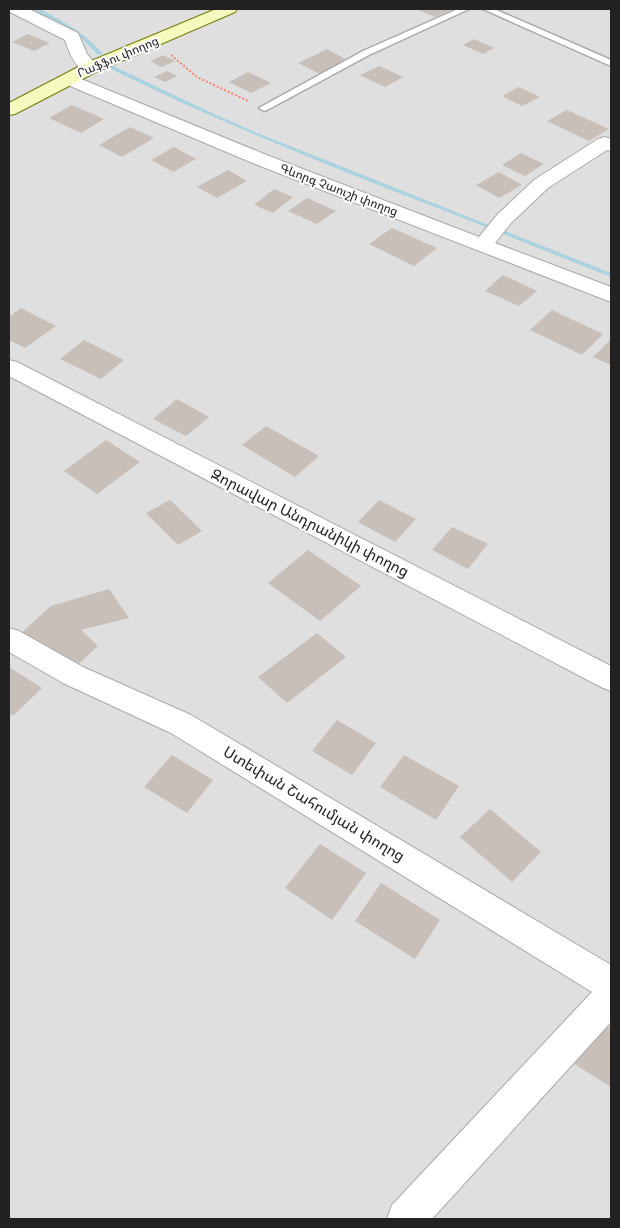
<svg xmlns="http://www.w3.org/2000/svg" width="620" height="1228" font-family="Overpass,'Noto Sans Armenian',sans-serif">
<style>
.residential{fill:#e0dfdf}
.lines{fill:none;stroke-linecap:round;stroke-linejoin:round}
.stream{fill:#aad3df;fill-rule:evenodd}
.building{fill:#c7bfb8}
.lane-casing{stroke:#a9a9a9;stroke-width:3}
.street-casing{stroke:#a9a9a9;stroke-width:2}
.secondary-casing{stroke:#707d05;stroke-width:2}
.path{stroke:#fa8072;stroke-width:2;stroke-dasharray:2 2;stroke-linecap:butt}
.lane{fill:#fff;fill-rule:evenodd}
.street{fill:#fff;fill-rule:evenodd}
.secondary{fill:#f7fabf;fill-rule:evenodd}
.labels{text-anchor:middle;stroke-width:4;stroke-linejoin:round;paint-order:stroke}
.far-street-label{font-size:12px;fill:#222;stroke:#fff}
.street-label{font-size:15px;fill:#222;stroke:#fff}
</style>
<rect width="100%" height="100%" fill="#f2efe9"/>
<rect class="residential" x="9" y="9" width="602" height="1210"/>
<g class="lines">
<g class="stream">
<path d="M 33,9 L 40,9 C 63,21 86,33 103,54 L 98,55 L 77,34 Z"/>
<path d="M 113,66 L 208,111 L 255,132 L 496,228 L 495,229 L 491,229 C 363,179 234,130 111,69 L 110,68 Z"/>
<path d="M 505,231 L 611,273 L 611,277 L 503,234 L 502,233 Z"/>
</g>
</g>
<g class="building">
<path d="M 416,9 L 453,9 L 435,17 Z"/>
<path d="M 28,34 L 50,43 L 34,51 L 12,42 Z"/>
<path d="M 474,39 L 494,48 L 483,54 L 463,45 Z"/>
<path d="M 327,49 L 349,61 L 320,74 L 298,63 Z"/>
<path d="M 163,55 L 175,61 L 161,67 L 150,61 Z"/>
<path d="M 379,66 L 403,77 L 385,87 L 360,75 Z"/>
<path d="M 167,71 L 177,76 L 165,82 L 154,77 Z"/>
<path d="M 248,72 L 271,83 L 251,93 L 229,82 Z"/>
<path d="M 519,87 L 540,97 L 522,106 L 502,96 Z"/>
<path d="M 72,105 L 104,119 L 81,133 L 49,118 Z"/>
<path d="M 567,110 L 609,129 L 589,141 L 547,121 Z"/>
<path d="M 130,127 L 154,138 L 122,157 L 99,145 Z"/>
<path d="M 174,147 L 196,159 L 173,172 L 151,160 Z"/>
<path d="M 521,153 L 544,164 L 525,176 L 502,165 Z"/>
<path d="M 228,170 L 247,181 L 217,198 L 197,187 Z"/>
<path d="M 499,172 L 522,185 L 499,198 L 476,185 Z"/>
<path d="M 274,189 L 293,197 L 273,213 L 254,205 Z"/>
<path d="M 307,198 L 336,211 L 317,224 L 288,211 Z"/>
<path d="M 392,228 L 437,248 L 414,266 L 369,244 Z"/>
<path d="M 503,275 L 537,291 L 519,306 L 485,291 Z"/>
<path d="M 21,308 L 56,326 L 25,348 L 9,340 L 9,317 Z"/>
<path d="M 552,310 L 603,334 L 582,355 L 530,330 Z"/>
<path d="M 611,339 L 611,365 L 593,357 Z"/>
<path d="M 84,340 L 124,360 L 101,379 L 60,359 Z"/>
<path d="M 177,399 L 209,417 L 186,436 L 153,419 Z"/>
<path d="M 266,426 L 319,456 L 295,477 L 242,445 Z"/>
<path d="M 106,440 L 140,462 L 97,494 L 64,471 Z"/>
<path d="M 170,500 L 202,531 L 178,545 L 146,513 Z"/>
<path d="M 379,500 L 416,519 L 395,542 L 358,522 Z"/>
<path d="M 452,527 L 488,544 L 468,569 L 432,550 Z"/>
<path d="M 308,550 L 361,586 L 320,621 L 268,583 Z"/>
<path d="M 109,589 L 129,618 L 81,630 L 98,646 L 74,668 L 20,634 L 51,606 Z"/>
<path d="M 317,633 L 346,657 L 287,703 L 258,677 Z"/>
<path d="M 9,667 L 42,688 L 13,716 L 9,713 Z"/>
<path d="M 337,720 L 376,743 L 352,775 L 312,751 Z"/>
<path d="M 172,755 L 213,780 L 187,813 L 144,787 Z"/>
<path d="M 404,755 L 459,786 L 436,820 L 380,787 Z"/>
<path d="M 490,809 L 541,852 L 512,882 L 460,837 Z"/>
<path d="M 320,844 L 366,873 L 332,920 L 285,888 Z"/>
<path d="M 381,883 L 440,920 L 415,959 L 355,921 Z"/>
<path d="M 596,1020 L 611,1029 L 611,1087 L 573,1063 Z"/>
</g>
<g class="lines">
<g class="lane-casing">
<g id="lane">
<path d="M 458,9 L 469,9 L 369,55 L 267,110 L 264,111 L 259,108 L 363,51 Z"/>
<path d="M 483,9 L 494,9 L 611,60 L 611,66 Z"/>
</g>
</g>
<g class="street-casing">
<g id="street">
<path d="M 9,9 L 29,9 L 78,33 L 87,54 L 99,68 L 96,72 C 77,76 70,54 65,40 L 10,12 Z"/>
<path d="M 69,74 L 269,156 L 479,237 L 497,215 L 534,180 L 598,139 L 605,137 L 611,139 L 611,151 L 607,150 L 548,188 L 511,223 L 495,243 L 611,287 L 611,302 L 255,164 L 63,83 L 60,79 L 63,75 Z"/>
<path d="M 9,360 L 17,362 L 611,666 L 611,691 L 601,687 L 9,376 Z"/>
<path d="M 9,628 L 19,631 L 83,667 L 191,715 L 611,965 L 611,1022 L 432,1219 L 387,1219 L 392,1205 L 592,992 L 171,733 L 63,683 L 9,652 Z"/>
</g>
</g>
<g class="secondary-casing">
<path id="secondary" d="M 216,9 L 237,9 L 235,12 L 96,72 L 15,114 L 9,115 L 9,103 L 84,64 Z"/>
</g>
<path class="path" d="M 171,55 L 197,77 L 248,101"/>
<use href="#lane" class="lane"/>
<use href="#street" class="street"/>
<use href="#secondary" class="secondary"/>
</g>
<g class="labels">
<g class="far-street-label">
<text transform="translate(118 57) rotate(-23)" y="4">Րաֆֆու փողոց</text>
<text transform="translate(339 190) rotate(21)" y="4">Գևորգ Չաուշի փողոց</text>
</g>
<g class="street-label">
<text transform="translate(310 523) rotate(27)" y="5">Զորավար Անդրանիկի փողոց</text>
<text transform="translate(314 804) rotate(31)" y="5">Ստեփան Շահումյան փողոց</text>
</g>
</g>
<rect width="620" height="1228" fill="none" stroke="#222222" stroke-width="20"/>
</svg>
